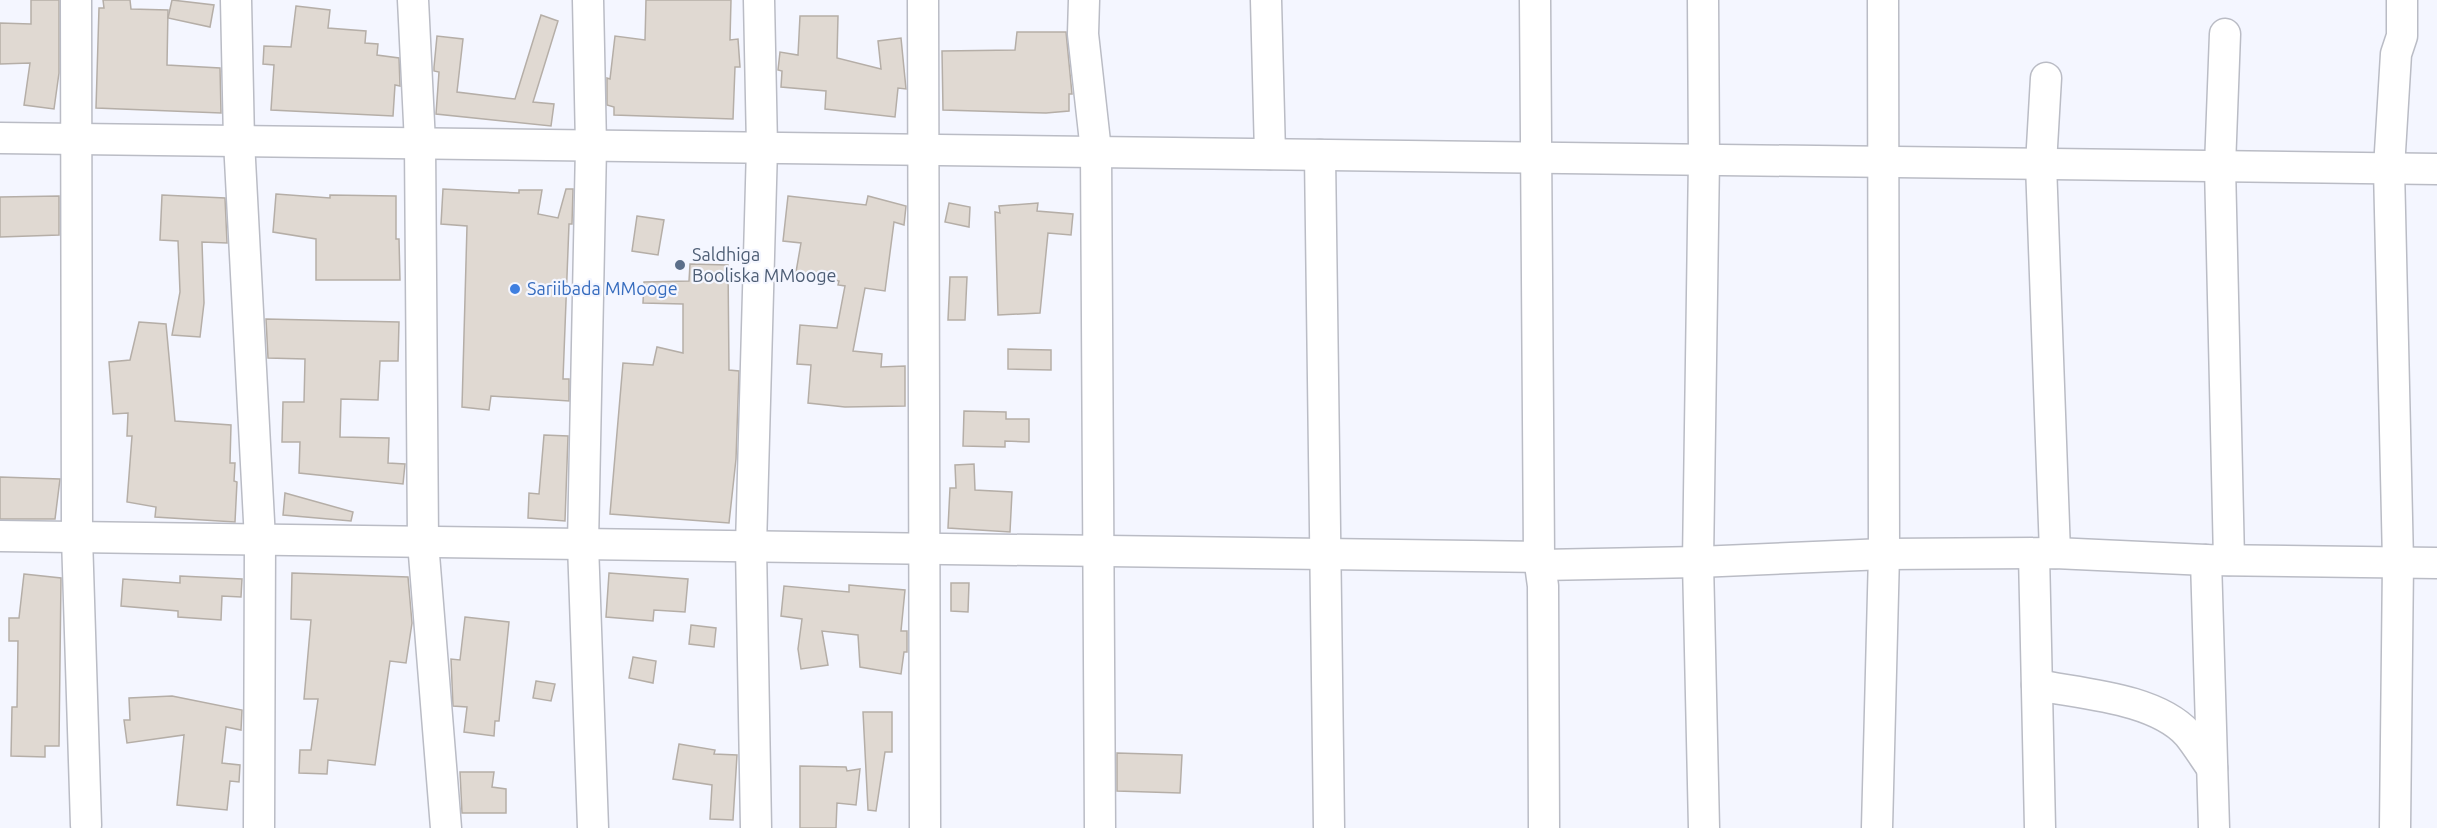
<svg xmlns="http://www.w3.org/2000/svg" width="2437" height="828" font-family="Ubuntu,sans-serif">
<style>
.building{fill:#e0d9d2;stroke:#b5aea7;stroke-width:1.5}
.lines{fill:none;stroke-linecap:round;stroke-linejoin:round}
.minor-casing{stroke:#babcc5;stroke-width:33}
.minor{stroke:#fff;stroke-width:30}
.service-dot{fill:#5c6f8a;stroke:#f4f6ff;stroke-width:2}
.shop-dot{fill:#3f7fe0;stroke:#f4f6ff;stroke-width:2}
.labels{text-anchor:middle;stroke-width:4.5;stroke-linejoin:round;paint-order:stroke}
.service-label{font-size:18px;fill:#4e5e75;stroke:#f4f6ff;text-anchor:start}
.shop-label{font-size:18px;fill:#366cbe;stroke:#f4f6ff;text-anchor:start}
</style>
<rect width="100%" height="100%" fill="#f4f6ff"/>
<g class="building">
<path d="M 31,0 L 59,0 L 59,73 L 54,109 L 24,105 L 30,63 L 0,64 L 0,23 L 31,24 Z"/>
<path d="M 103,0 L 130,0 L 131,9 L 168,10 L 167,65 L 220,68 L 221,113 L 96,108 L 99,8 L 104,8 Z"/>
<path d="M 172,0 L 214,5 L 210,27 L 168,18 Z"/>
<path d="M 646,0 L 731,0 L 730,40 L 738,39 L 740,67 L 735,67 L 733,119 L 614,115 L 614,107 L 607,105 L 607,78 L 610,79 L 615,36 L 645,40 Z"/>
<path d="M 296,6 L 330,10 L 328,28 L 366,31 L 365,43 L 378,44 L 377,55 L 399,58 L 400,86 L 395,85 L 393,116 L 271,110 L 274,65 L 263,64 L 264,46 L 291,47 Z"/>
<path d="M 541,15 L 558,21 L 533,102 L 554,104 L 551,126 L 436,114 L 439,72 L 434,71 L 434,67 L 437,36 L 463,39 L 457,92 L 515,99 Z"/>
<path d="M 800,16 L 838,16 L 837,58 L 881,69 L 878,41 L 901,38 L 906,89 L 898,88 L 895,117 L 825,109 L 826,91 L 781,87 L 782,71 L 778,70 L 780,52 L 798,55 Z"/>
<path d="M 1017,32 L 1066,32 L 1072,94 L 1069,94 L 1069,111 L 1046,113 L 943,110 L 942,51 L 1015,50 Z"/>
<path d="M 443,189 L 519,193 L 519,190 L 542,190 L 538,214 L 558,218 L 566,189 L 573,189 L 572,224 L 569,224 L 563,379 L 569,379 L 569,401 L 491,396 L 489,410 L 462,407 L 467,226 L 441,224 Z"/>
<path d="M 276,194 L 330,198 L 330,195 L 396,196 L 396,239 L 399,239 L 400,280 L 316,280 L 316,239 L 273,232 Z"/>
<path d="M 162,195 L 225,198 L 227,243 L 202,242 L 204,303 L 200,337 L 172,335 L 180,292 L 178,241 L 160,240 Z"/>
<path d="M 59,196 L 59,235 L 0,237 L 0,197 Z"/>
<path d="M 788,196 L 866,205 L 868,196 L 906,206 L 904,225 L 894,222 L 885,291 L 865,288 L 853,351 L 882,354 L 881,367 L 905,366 L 905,406 L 845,407 L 808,403 L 811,365 L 797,364 L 800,325 L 837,328 L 845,286 L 838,285 L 839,281 L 796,272 L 801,243 L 783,241 Z"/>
<path d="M 949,203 L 970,207 L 969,227 L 945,222 Z"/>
<path d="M 1038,203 L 1037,211 L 1073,214 L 1071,235 L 1048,233 L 1040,313 L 998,315 L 995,212 L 1000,213 L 999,206 Z"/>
<path d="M 637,216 L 664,220 L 658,255 L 632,251 Z"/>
<path d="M 690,264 L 728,265 L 729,370 L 739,371 L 736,459 L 729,523 L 610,514 L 623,363 L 653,365 L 657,347 L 683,353 L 683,304 L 643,303 L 644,282 L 689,281 Z"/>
<path d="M 950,277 L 967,277 L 965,320 L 948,320 Z"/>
<path d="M 266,319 L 399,322 L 398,361 L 380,361 L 378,400 L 341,399 L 340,437 L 389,438 L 388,463 L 405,464 L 403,484 L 299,473 L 300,442 L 282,442 L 283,402 L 304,402 L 305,359 L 268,358 Z"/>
<path d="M 139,322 L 166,324 L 175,421 L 231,425 L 230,463 L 235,463 L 234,481 L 237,482 L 235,522 L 155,517 L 156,507 L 127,502 L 132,436 L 127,436 L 128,413 L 113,414 L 109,362 L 130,360 Z"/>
<path d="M 1008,349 L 1051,350 L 1051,370 L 1008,369 Z"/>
<path d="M 964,411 L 1006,412 L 1006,419 L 1029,419 L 1029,442 L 1005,441 L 1005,447 L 963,446 Z"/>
<path d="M 544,435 L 568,436 L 565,521 L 528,518 L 529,493 L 539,494 Z"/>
<path d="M 974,464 L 975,490 L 1012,492 L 1010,532 L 948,528 L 950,488 L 956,488 L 955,465 Z"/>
<path d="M 0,477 L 60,479 L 55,519 L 0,519 Z"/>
<path d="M 285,493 L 353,512 L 351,521 L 283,515 Z"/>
<path d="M 292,573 L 408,577 L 412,623 L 406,663 L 390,661 L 375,765 L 328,760 L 327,774 L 299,773 L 300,750 L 311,750 L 318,699 L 304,699 L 311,620 L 291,619 Z"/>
<path d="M 609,573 L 688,579 L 685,612 L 654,610 L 653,621 L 606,617 Z"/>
<path d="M 24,574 L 61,578 L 59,746 L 45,746 L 45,757 L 11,756 L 12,707 L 17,707 L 18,641 L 9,641 L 9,618 L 19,618 Z"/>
<path d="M 180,576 L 242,579 L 241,597 L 222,596 L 221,620 L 178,617 L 178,611 L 121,606 L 123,579 L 180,583 Z"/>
<path d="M 951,583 L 969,583 L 968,612 L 951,611 Z"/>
<path d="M 849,585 L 905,590 L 901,631 L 907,631 L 907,652 L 904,652 L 901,674 L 860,667 L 858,635 L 822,631 L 828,665 L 801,669 L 798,649 L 802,619 L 781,616 L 784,586 L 849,592 Z"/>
<path d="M 465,617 L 509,622 L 499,721 L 495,721 L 494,736 L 464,732 L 467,707 L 453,706 L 451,659 L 460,660 Z"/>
<path d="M 691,625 L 716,628 L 714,647 L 689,644 Z"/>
<path d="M 633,657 L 656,661 L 653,683 L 629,678 Z"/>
<path d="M 536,681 L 555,684 L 551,701 L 533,698 Z"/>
<path d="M 172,696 L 242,710 L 241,730 L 226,727 L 222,763 L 240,765 L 239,782 L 230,781 L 227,810 L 177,805 L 184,735 L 127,743 L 124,720 L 130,720 L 129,698 Z"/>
<path d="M 863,712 L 892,712 L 892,752 L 885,752 L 876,811 L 868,810 Z"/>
<path d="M 679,744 L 715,750 L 714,754 L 737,755 L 733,820 L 710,819 L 712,785 L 673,779 Z"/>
<path d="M 1117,753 L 1182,755 L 1180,793 L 1117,791 Z"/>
<path d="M 800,766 L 846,767 L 847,771 L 860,769 L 856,805 L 837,803 L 836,828 L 800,828 Z"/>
<path d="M 460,772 L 494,772 L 492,787 L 506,789 L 506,813 L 462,813 Z"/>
</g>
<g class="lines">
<g class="minor-casing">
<g id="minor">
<path d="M 76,0 L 77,537 L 86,825"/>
<path d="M 236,0 L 239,141 L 260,540 L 259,828"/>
<path d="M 413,0 L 420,143 L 423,542 L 446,828"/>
<path d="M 588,0 L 591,146 L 583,544 L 593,828"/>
<path d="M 923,0 L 925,828"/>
<path d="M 1084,0 L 1083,34 L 1096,151 L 1100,828"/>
<path d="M 1266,0 L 1270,154"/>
<path d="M 1535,0 L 1539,557 L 1543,586 L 1544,828"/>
<path d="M 1703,0 L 1704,159 L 1698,562 L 1704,828"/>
<path d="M 2225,34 L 2220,166 L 2229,560"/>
<path d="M 2046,78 L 2041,164 L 2055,553"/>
<path d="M 0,138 L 2437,169"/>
<path d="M 1320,155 L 1329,828"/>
<path d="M 0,536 L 1539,557"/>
<path d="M 2034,554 L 2040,828"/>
<path d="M 2206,560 L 2214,828"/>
<path d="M 1541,565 L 1698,562 L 1884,554 L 2055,553 L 2206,560 L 2437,563"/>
<path d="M 2037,685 C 2082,694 2155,698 2188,734 C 2197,745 2204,757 2212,768"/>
<path d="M 756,828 L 751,546 L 762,147 L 759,0"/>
<path d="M 1877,828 L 1884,554 L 1883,0"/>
<path d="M 2395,828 L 2398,562 L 2389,168 L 2396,54 L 2402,36 L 2402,0"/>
</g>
</g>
<use href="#minor" class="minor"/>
</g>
<circle class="service-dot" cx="680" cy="265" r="6"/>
<circle class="shop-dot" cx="515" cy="289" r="6"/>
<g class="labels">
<g class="service-label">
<text x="692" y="261">Saldhiga<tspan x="692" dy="21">Booliska MMooge</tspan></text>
</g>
<g class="shop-label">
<text x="527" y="295">Sariibada MMooge</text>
</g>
</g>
</svg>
